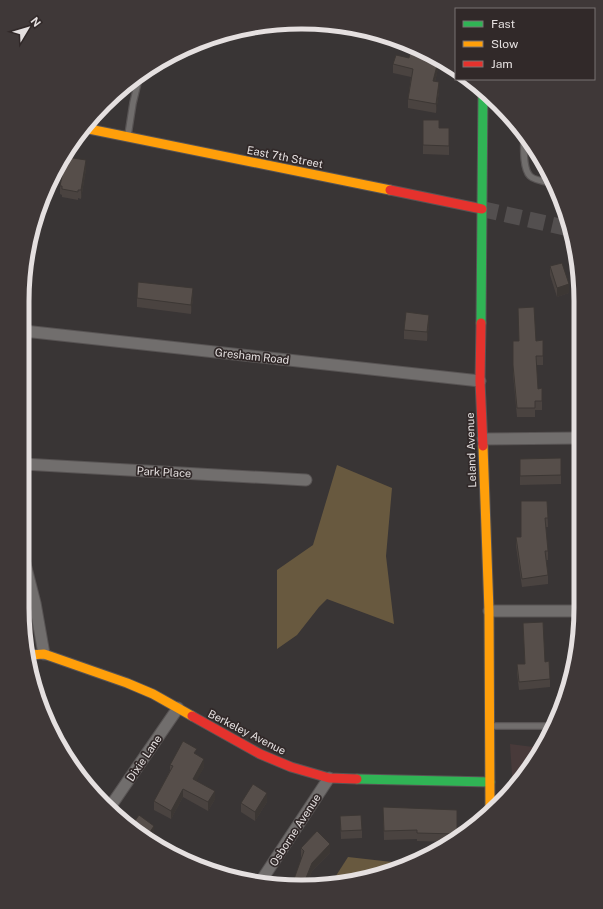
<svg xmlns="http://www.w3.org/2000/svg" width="603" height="909" font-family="'Public Sans',sans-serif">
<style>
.built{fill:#483a3a}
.forest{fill:#68593f}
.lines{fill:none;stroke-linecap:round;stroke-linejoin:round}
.secondary-tunnel{stroke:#534f4f;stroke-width:16;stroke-dasharray:16 8;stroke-linecap:butt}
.lane-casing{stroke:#585454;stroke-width:8}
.street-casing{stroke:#585454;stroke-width:13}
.fast-casing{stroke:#585454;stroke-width:11}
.slow-casing{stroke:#585454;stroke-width:11}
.jam-casing{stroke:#585454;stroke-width:11}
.lane{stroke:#716e6d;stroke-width:5.5}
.street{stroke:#716e6d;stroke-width:11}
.fast{stroke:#30b455;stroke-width:9}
.slow{stroke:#ff9f0a;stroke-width:9}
.jam{stroke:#e5322d;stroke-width:9}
.wall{fill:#4a4340}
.shaded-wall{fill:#3c3734}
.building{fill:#564e4a;stroke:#3c3734}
.labels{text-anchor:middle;stroke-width:3.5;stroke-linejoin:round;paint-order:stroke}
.street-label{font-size:11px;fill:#e5e0e0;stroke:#312929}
.rim{fill:none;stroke:#e5e0e0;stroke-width:5}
</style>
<rect width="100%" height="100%" fill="#393535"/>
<path class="built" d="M 510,744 L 541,748 L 513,790 Z"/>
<g class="forest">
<path d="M 337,465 L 392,488 L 386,556 L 394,624 L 327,599 L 319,607 L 297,635 L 277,649 L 277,570 L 313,545 Z"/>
<path d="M 348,857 L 392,862 L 391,870 L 374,878 L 332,882 Z"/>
</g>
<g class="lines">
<path class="secondary-tunnel" d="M 482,209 L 571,229"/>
<g class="lane-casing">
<g id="lane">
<path d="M 524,133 C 524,144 522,168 530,176 C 535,181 547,182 554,183"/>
<path d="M 128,135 L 133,103 L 140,74"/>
<path d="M 491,726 L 554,726"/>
</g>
</g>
<g class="street-casing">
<g id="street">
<path d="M 24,331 L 480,381"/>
<path d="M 483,439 L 580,438"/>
<path d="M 23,464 L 306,480"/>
<path d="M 22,552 L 35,603 L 44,654"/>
<path d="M 489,611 L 579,611"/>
<path d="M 110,807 L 178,708"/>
<path d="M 261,881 L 329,778"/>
</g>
</g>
<g class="fast-casing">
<g id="fast">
<path d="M 481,323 L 483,89"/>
<path d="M 357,779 L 490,782"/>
</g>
</g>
<g class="slow-casing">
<g id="slow">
<path d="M 84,128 L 390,190"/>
<path d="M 483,446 L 489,611 L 490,810"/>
<path d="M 30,655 L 44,654 L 127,683 L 153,694 L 192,716"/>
</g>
</g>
<g class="jam-casing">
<g id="jam">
<path d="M 390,190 L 482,209"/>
<path d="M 481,323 L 480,381 L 483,446"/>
<path d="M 192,716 L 260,754 L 291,767 L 329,778 L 357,779"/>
</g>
</g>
<use href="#lane" class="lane"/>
<use href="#street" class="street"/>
<use href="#fast" class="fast"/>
<use href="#slow" class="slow"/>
<use href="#jam" class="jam"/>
</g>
<g class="wall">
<path d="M 399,40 L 440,59 L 435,82 L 439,91 L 436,113 L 408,108 L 408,99 L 411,77 L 393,73 L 393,64 L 409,58 L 412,46 L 399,44 Z"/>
<path d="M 423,120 L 439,128 L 449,128 L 449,155 L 423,154 Z"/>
<path d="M 86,169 L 81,199 L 78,198 L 78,200 L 62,197 L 62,195 L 60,194 L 60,186 Z"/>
<path d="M 550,266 L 569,293 L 557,297 L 550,275 Z"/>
<path d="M 193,297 L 191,314 L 137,307 L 137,298 Z"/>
<path d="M 429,324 L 427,341 L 404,339 L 404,330 Z"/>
<path d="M 543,340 L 543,365 L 536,365 L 538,389 L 542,401 L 542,410 L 535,410 L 535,417 L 517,417 L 513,374 L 513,365 L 536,341 Z"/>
<path d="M 561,458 L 561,484 L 520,485 L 520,459 Z"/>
<path d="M 547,501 L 548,527 L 545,527 L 548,551 L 548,560 L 546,560 L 548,575 L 548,584 L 522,587 L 516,546 L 516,537 L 521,537 Z"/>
<path d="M 570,621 L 579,644 L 574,658 L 570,629 Z"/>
<path d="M 523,623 L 545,662 L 550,679 L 550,687 L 519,690 L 517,673 L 517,664 L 525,664 Z"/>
<path d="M 197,754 L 204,767 L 196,781 L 215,799 L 208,811 L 183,797 L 171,819 L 154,810 L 154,801 L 170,771 L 170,765 Z"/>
<path d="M 267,802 L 255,821 L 241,812 L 241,803 Z"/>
<path d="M 383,807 L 457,818 L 457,837 L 450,842 L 417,841 L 417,839 L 384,840 Z"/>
<path d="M 340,816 L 362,830 L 362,838 L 341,839 Z"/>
<path d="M 301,848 L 330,853 L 312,871 L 307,884 L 294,885 L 294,879 L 302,858 L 301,857 Z"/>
</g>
<g class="shaded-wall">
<path d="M 439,58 L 440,59 L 440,61 L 433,90 L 433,81 Z"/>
<path d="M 439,82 L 439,91 L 436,113 L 436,104 Z"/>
<path d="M 86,160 L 86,169 L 81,199 L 81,190 Z"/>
<path d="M 569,284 L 569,293 L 557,297 L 557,288 Z"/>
<path d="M 193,288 L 193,297 L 191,314 L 191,305 Z"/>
<path d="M 429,315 L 429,324 L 427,341 L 427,332 Z"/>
<path d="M 204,759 L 204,767 L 193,788 L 193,779 Z"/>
<path d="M 183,789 L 183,797 L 171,819 L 171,811 Z"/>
<path d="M 215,791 L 215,799 L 208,811 L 208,802 Z"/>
<path d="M 267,793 L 267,802 L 255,821 L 255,812 Z"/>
<path d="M 154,826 L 154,835 L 151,839 L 151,841 L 148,839 L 148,835 Z"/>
<path d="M 330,844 L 330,853 L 312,871 L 307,884 L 304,884 L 312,863 Z"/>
</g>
<g class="building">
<path d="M 412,46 L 439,58 L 433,81 L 439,82 L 436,104 L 408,99 L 413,69 L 393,64 L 396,55 L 409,58 Z"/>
<path d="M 423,120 L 439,120 L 439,128 L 449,128 L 449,146 L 423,145 Z"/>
<path d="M 66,157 L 86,160 L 81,190 L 78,190 L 78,192 L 62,189 L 62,186 L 60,186 Z"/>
<path d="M 562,263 L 569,284 L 557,288 L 550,266 Z"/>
<path d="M 138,282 L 193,288 L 191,305 L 137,298 Z"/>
<path d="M 534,307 L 536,341 L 543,340 L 543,356 L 536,356 L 538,389 L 542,388 L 542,401 L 535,401 L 535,408 L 517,408 L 513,365 L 513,341 L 519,341 L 518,308 Z"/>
<path d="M 406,312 L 429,315 L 427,332 L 404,330 Z"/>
<path d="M 561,458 L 561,475 L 520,476 L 520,459 Z"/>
<path d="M 521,501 L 547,501 L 548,518 L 545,518 L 548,551 L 545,551 L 548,575 L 522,579 L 516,537 L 521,537 Z"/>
<path d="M 579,619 L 579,644 L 577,648 L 574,649 L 570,621 Z"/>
<path d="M 543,622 L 545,662 L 549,661 L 550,679 L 519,682 L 517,664 L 525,664 L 523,623 Z"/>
<path d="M 183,741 L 197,749 L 194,753 L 204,759 L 193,779 L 215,791 L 208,802 L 183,789 L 171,811 L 154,801 L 173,766 L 170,765 Z"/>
<path d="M 253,784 L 267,793 L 255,812 L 241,803 Z"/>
<path d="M 383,807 L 457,810 L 457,834 L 417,833 L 417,830 L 384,831 Z"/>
<path d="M 139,815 L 154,826 L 148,835 L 151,837 L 149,840 L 131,829 L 130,828 Z"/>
<path d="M 361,815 L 362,830 L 341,831 L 340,816 Z"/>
<path d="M 317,831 L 330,844 L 312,863 L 304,883 L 294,879 L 304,851 L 301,848 Z"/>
</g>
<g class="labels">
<g class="street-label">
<text transform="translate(285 157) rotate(11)" y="4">East 7th Street</text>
<text transform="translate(252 356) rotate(6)" y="4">Gresham Road</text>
<text transform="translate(471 450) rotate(-92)" y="4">Leland Avenue</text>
<text transform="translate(164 472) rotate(3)" y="4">Park Place</text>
<text transform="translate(247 732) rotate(27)" y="4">Berkeley Avenue</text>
<text transform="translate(144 758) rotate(-56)" y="4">Dixie Lane</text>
<text transform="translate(295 830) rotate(-57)" y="4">Osborne Avenue</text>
</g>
</g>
<path d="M0 0H603V909H0ZM301 29H302A272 272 0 0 1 574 301V608A272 272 0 0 1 302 880H301A272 272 0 0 1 29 608V301A272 272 0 0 1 301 29Z" fill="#3f3838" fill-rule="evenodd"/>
<path class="rim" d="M301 29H302A272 272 0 0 1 574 301V608A272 272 0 0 1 302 880H301A272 272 0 0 1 29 608V301A272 272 0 0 1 301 29Z"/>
<rect x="455" y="8" width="140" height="72" fill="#312929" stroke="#797272"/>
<rect x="463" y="21" width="20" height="6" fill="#30b455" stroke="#797272"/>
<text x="491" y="28" font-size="12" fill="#e5e0e0">Fast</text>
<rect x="463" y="41" width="20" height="6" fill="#ff9f0a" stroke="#797272"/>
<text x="491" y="48" font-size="12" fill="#e5e0e0">Slow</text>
<rect x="463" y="61" width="20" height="6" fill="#e5322d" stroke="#797272"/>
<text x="491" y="68" font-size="12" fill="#e5e0e0">Jam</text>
<g transform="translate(28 28) rotate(52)" stroke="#312929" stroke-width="3" paint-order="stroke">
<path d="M0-3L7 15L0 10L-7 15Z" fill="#e5e0e0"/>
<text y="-6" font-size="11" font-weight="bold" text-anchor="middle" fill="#e5e0e0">N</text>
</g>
</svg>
